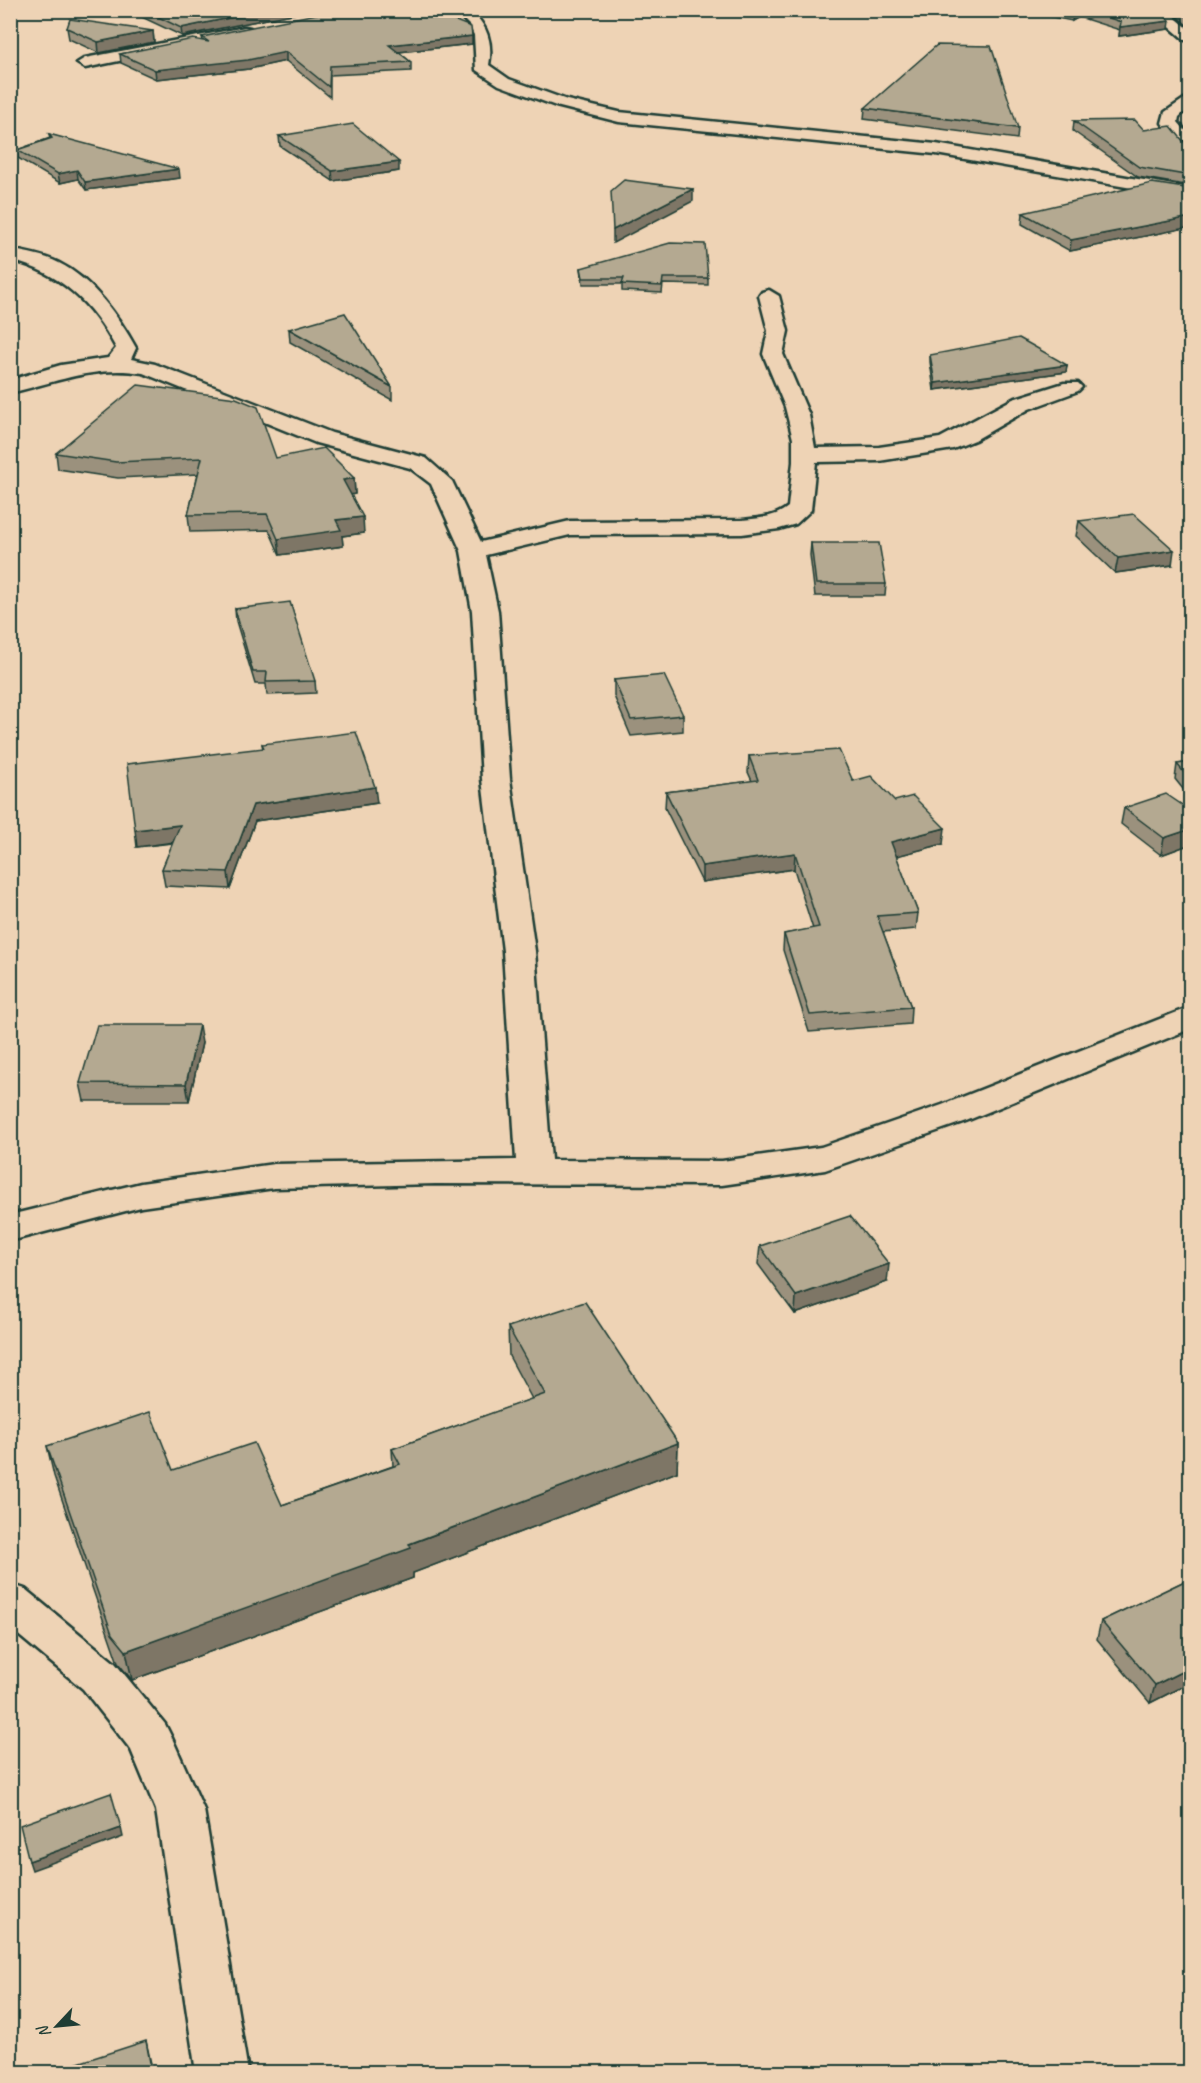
<svg xmlns="http://www.w3.org/2000/svg" width="1201" height="2083" font-family="Caveat,sans-serif">
<style>
.lines{fill:none;stroke-linecap:round;stroke-linejoin:round}
.minor-casing{stroke:#1f3d34;stroke-width:5}
.minor{fill:#eed3b5;fill-rule:evenodd}
.wall{fill:#9b917d;stroke:#1f3d34;stroke-width:1.5}
.shaded-wall{fill:#7e7666;stroke:#1f3d34;stroke-width:1.5}
.building{fill:#b4a991;stroke:#1f3d34;stroke-width:1.5}
</style>
<rect width="100%" height="100%" fill="#eed3b5"/>
<filter id="ink" filterUnits="userSpaceOnUse"><feTurbulence type="fractalNoise" baseFrequency=".0167" numOctaves="2"/><feDisplacementMap in="SourceGraphic" scale="12" xChannelSelector="R" yChannelSelector="G"/><feConvolveMatrix kernelMatrix="1 2 1 2 8 2 1 2 1" color-interpolation-filters="sRGB"/></filter>
<g filter="url(#ink)">
<g class="lines">
<g class="minor-casing">
<g id="minor">
<path d="M 454,10 L 470,10 C 488,26 493,43 489,65 L 509,79 L 567,100 L 619,112 L 936,144 L 1190,188 L 1190,198 L 936,154 L 619,122 L 556,106 L 499,85 L 476,70 L 474,35 L 469,25 Z"/>
<path d="M 1150,10 L 1166,10 L 1190,30 L 1190,41 L 1185,40 Z"/>
<path d="M 245,27 L 250,28 L 252,31 L 250,34 L 85,68 L 77,63 L 85,58 Z"/>
<path d="M 1190,95 L 1190,107 L 1179,117 L 1178,122 L 1190,136 L 1190,151 L 1184,150 L 1162,123 L 1165,112 Z"/>
<path d="M 10,249 C 27,253 44,255 59,263 C 92,279 119,317 136,348 L 131,359 L 155,364 L 332,433 L 426,458 L 452,481 L 481,542 L 570,521 L 742,520 C 759,518 774,518 788,507 L 793,462 L 793,439 L 785,407 L 763,354 L 768,331 L 759,296 L 762,292 L 769,290 L 779,296 L 788,331 L 783,354 L 809,415 L 815,448 L 879,447 L 940,438 L 1013,399 L 1064,383 L 1078,383 L 1082,387 L 1078,391 L 1029,409 L 975,440 L 953,449 L 879,461 L 816,462 L 811,510 L 796,524 L 779,529 L 742,534 L 570,535 L 486,555 L 498,611 L 510,779 L 535,951 L 551,1160 L 722,1161 L 821,1147 L 942,1105 L 1190,1007 L 1190,1029 L 966,1121 L 825,1170 L 722,1185 L 435,1184 L 274,1188 L 141,1207 L 10,1241 L 10,1215 L 141,1183 L 274,1164 L 516,1160 L 503,951 L 482,779 L 472,611 L 461,551 L 431,484 L 410,468 L 316,443 L 143,373 C 95,365 56,382 10,393 L 10,380 L 61,365 L 108,358 L 116,348 C 92,303 60,272 10,260 Z"/>
<path d="M 10,1584 L 25,1589 L 115,1663 L 165,1724 L 172,1738 L 204,1810 L 248,2072 L 196,2072 L 156,1810 L 131,1750 L 83,1689 L 10,1628 Z"/>
</g>
</g>
<use href="#minor" class="minor"/>
</g>
<g class="wall">
<path d="M 127,10 L 312,10 L 182,36 Z"/>
<path d="M 1017,10 L 1158,10 L 1169,29 L 1119,36 L 1120,30 L 1079,17 L 1072,21 Z"/>
<path d="M 1170,10 L 1191,10 L 1191,27 L 1189,27 Z"/>
<path d="M 67,28 L 153,31 L 154,42 L 99,53 L 69,39 Z"/>
<path d="M 202,37 L 472,44 L 399,52 L 411,62 L 411,71 L 330,75 L 330,97 L 286,61 L 249,69 L 156,79 L 121,63 L 120,54 L 203,41 Z"/>
<path d="M 865,108 L 1018,128 L 1017,139 L 864,119 Z"/>
<path d="M 1074,121 L 1144,130 L 1191,143 L 1191,186 L 1138,177 L 1073,131 Z"/>
<path d="M 49,134 L 180,178 L 86,190 L 78,179 L 60,183 L 18,158 L 17,150 L 50,138 Z"/>
<path d="M 279,136 L 399,171 L 333,181 L 280,146 Z"/>
<path d="M 1191,189 L 1191,227 L 1070,251 L 1022,224 L 1023,213 Z"/>
<path d="M 581,268 L 708,278 L 708,285 L 663,284 L 662,293 L 622,291 L 622,284 L 583,284 Z"/>
<path d="M 289,329 L 392,387 L 392,400 L 290,342 Z"/>
<path d="M 930,355 L 1067,365 L 1066,372 L 934,390 L 930,362 Z"/>
<path d="M 56,453 L 276,458 L 354,478 L 355,494 L 351,495 L 364,533 L 342,536 L 343,546 L 280,555 L 269,530 L 190,532 L 188,515 L 198,474 L 118,478 L 58,469 Z"/>
<path d="M 1079,521 L 1172,565 L 1115,573 L 1076,536 Z"/>
<path d="M 811,543 L 886,584 L 885,596 L 815,596 L 810,555 Z"/>
<path d="M 235,609 L 315,681 L 316,693 L 267,695 L 266,684 L 255,684 L 236,621 Z"/>
<path d="M 614,680 L 683,715 L 683,731 L 631,736 L 614,696 Z"/>
<path d="M 262,744 L 377,803 L 255,821 L 230,889 L 165,886 L 162,869 L 173,843 L 137,847 L 263,749 Z"/>
<path d="M 749,756 L 853,781 L 895,801 L 943,844 L 896,856 L 918,913 L 916,929 L 883,932 L 911,1007 L 910,1024 L 809,1032 L 783,950 L 784,934 L 813,929 L 794,869 L 702,882 L 665,808 L 666,792 L 752,781 L 748,772 Z"/>
<path d="M 1191,762 L 1191,799 L 1175,779 L 1177,764 Z"/>
<path d="M 1124,808 L 1191,811 L 1191,844 L 1161,855 L 1121,824 Z"/>
<path d="M 202,1043 L 189,1101 L 84,1101 L 80,1083 Z"/>
<path d="M 760,1246 L 887,1282 L 795,1314 L 758,1264 Z"/>
<path d="M 508,1327 L 678,1443 L 677,1472 L 413,1573 L 413,1578 L 132,1680 L 118,1663 L 54,1476 L 47,1446 L 173,1470 L 282,1505 L 393,1466 L 392,1449 L 532,1399 L 509,1356 Z"/>
<path d="M 1191,1578 L 1191,1682 L 1150,1703 L 1097,1639 L 1101,1621 Z"/>
</g>
<g class="shaded-wall">
<path d="M 268,10 L 312,10 L 182,36 L 181,28 Z"/>
<path d="M 1077,10 L 1080,10 L 1079,17 L 1072,21 L 1073,13 Z"/>
<path d="M 1170,21 L 1169,29 L 1119,36 L 1120,27 Z"/>
<path d="M 153,31 L 154,42 L 99,53 L 98,42 Z"/>
<path d="M 472,36 L 472,44 L 389,53 L 389,45 Z"/>
<path d="M 286,52 L 286,61 L 249,69 L 156,79 L 155,70 Z"/>
<path d="M 399,162 L 399,171 L 333,181 L 332,171 Z"/>
<path d="M 179,169 L 180,178 L 86,190 L 85,182 Z"/>
<path d="M 77,170 L 78,179 L 60,183 L 58,174 Z"/>
<path d="M 693,189 L 693,201 L 613,243 L 613,230 Z"/>
<path d="M 1191,217 L 1191,227 L 1070,251 L 1071,240 Z"/>
<path d="M 1067,365 L 1066,372 L 934,390 L 935,383 Z"/>
<path d="M 354,478 L 355,494 L 344,496 L 343,480 Z"/>
<path d="M 363,517 L 364,533 L 342,536 L 343,546 L 280,555 L 278,539 L 336,520 Z"/>
<path d="M 1174,550 L 1172,565 L 1115,573 L 1118,558 Z"/>
<path d="M 375,787 L 377,803 L 255,821 L 230,889 L 228,872 L 253,805 Z"/>
<path d="M 180,825 L 182,841 L 137,847 L 135,830 Z"/>
<path d="M 945,828 L 943,844 L 889,858 L 891,842 Z"/>
<path d="M 1191,829 L 1191,844 L 1161,855 L 1164,838 Z"/>
<path d="M 795,853 L 794,869 L 702,882 L 702,866 Z"/>
<path d="M 199,1025 L 202,1043 L 189,1101 L 186,1084 Z"/>
<path d="M 889,1264 L 887,1282 L 795,1314 L 796,1296 Z"/>
<path d="M 678,1443 L 677,1472 L 413,1573 L 413,1578 L 132,1680 L 126,1651 Z"/>
<path d="M 1191,1667 L 1191,1682 L 1150,1703 L 1155,1685 Z"/>
<path d="M 121,1828 L 123,1837 L 32,1870 L 29,1861 Z"/>
<path d="M 146,2041 L 150,2059 L 153,2073 L 152,2073 Z"/>
</g>
<g class="building">
<path d="M 144,10 L 268,10 L 181,28 Z"/>
<path d="M 336,10 L 428,10 L 471,27 L 472,36 L 389,45 L 411,62 L 330,66 L 329,87 L 286,52 L 248,60 L 155,70 L 120,54 L 193,39 L 209,42 L 202,37 Z"/>
<path d="M 1061,10 L 1077,10 L 1073,13 Z"/>
<path d="M 1086,10 L 1158,10 L 1170,21 L 1120,27 L 1121,22 Z"/>
<path d="M 1181,10 L 1191,10 L 1191,18 Z"/>
<path d="M 70,19 L 153,31 L 98,42 L 67,28 Z"/>
<path d="M 937,45 L 991,46 L 1018,128 L 865,108 Z"/>
<path d="M 1135,120 L 1144,130 L 1171,126 L 1184,142 L 1191,143 L 1191,176 L 1139,167 L 1074,121 Z"/>
<path d="M 353,124 L 399,162 L 332,171 L 279,136 Z"/>
<path d="M 49,134 L 179,169 L 85,182 L 77,170 L 58,174 L 17,150 L 52,138 Z"/>
<path d="M 624,180 L 693,189 L 613,230 L 611,191 Z"/>
<path d="M 1152,183 L 1191,189 L 1191,217 L 1071,240 L 1023,213 Z"/>
<path d="M 670,243 L 705,244 L 708,278 L 663,278 L 662,286 L 622,284 L 624,278 L 583,278 L 581,268 Z"/>
<path d="M 345,313 L 392,387 L 289,329 Z"/>
<path d="M 1019,338 L 1067,365 L 935,383 L 930,355 Z"/>
<path d="M 138,385 L 236,398 L 258,407 L 276,458 L 324,448 L 354,478 L 343,480 L 363,517 L 336,520 L 341,530 L 278,539 L 267,514 L 188,515 L 202,458 L 116,462 L 56,453 Z"/>
<path d="M 1134,514 L 1174,550 L 1118,558 L 1079,521 Z"/>
<path d="M 811,543 L 879,543 L 886,584 L 816,584 Z"/>
<path d="M 290,602 L 315,681 L 266,682 L 267,672 L 253,672 L 235,609 Z"/>
<path d="M 664,675 L 683,715 L 631,720 L 614,680 Z"/>
<path d="M 356,732 L 375,787 L 253,805 L 228,872 L 162,869 L 180,825 L 135,830 L 127,764 L 264,748 L 262,744 Z"/>
<path d="M 839,750 L 853,781 L 871,776 L 895,801 L 913,796 L 945,828 L 891,842 L 918,913 L 877,916 L 911,1007 L 810,1015 L 784,934 L 819,927 L 795,853 L 702,866 L 666,792 L 758,780 L 749,756 Z"/>
<path d="M 1191,762 L 1191,781 L 1177,764 Z"/>
<path d="M 1166,794 L 1191,811 L 1191,829 L 1164,838 L 1124,808 Z"/>
<path d="M 97,1025 L 199,1025 L 186,1084 L 80,1083 Z"/>
<path d="M 850,1216 L 889,1264 L 796,1296 L 760,1246 Z"/>
<path d="M 585,1302 L 678,1443 L 409,1544 L 411,1548 L 126,1651 L 112,1634 L 47,1446 L 150,1412 L 173,1470 L 254,1443 L 282,1505 L 400,1464 L 392,1449 L 545,1394 L 508,1327 Z"/>
<path d="M 1191,1578 L 1191,1667 L 1155,1685 L 1101,1621 Z"/>
<path d="M 111,1793 L 121,1828 L 29,1861 L 20,1825 Z"/>
<path d="M 146,2041 L 152,2073 L 77,2073 L 75,2064 Z"/>
</g>
</g>
<rect width="1201" height="2083" fill="none" stroke="#eed3b5" stroke-width="36"/>
<rect x="18" y="18" width="1165" height="2047" fill="none" stroke="#1f3d34" stroke-width="2" filter="url(#ink)"/>
<g transform="translate(57 2026) rotate(244)" stroke="#eed3b5" stroke-width="4.5" paint-order="stroke">
<path d="M0-4.5L10 22L0 15L-10 22Z" fill="#1f3d34"/>
<text y="-9" font-size="16" font-weight="bold" text-anchor="middle" fill="#1f3d34">N</text>
</g>
</svg>
